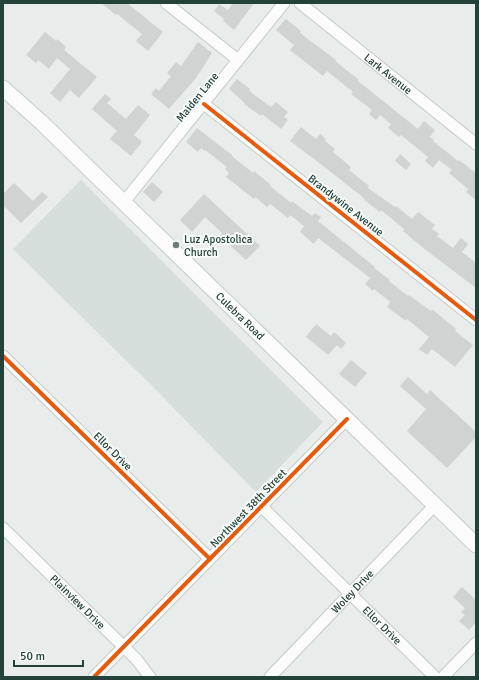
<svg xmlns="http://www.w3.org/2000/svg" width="479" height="680" font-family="Signika,sans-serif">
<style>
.built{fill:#d6dedb}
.building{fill:#cfd4d2}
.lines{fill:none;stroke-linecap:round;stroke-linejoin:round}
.minor-casing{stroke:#c5cac8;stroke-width:13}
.secondary-casing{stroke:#c3cbc8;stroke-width:17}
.minor{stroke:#fcfcfc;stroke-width:11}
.secondary{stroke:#fcfcfc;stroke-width:15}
.cycleway-casing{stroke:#f7fbf9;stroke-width:6}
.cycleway{stroke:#e8590c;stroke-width:4}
.poi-dot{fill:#697e78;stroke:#f7fbf9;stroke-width:1.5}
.labels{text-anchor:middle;stroke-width:4;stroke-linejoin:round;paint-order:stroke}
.street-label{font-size:11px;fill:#24423a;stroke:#f7fbf9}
.poi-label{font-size:11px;fill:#24423a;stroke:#f7fbf9;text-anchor:start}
</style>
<rect width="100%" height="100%" fill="#e8edeb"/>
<path class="built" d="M 81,180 L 323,422 L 256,492 L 153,387 L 13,249 Z"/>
<g class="building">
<path d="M 101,3 L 127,3 L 163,32 L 148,51 L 136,41 L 142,34 L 117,14 L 116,15 Z"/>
<path d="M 233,3 L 254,3 L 234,30 L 223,21 L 224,19 L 214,11 L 219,4 L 228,10 Z"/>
<path d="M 286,19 L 301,31 L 300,33 L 336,60 L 335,61 L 359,80 L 358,81 L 418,129 L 424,121 L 435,130 L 430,137 L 434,140 L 433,141 L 458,161 L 459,160 L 476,173 L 476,200 L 466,192 L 468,189 L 449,173 L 452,170 L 439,160 L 433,168 L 425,161 L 428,157 L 401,135 L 399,137 L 388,128 L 391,124 L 380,115 L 376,120 L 369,114 L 372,110 L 351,94 L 353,92 L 327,71 L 323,76 L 290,50 L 294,45 L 276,30 Z"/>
<path d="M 45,32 L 56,41 L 57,39 L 66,47 L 64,50 L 97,77 L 79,98 L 70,90 L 60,102 L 50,93 L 70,69 L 57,58 L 49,69 L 38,60 L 36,63 L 26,55 Z"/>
<path d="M 198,42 L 212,53 L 196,78 L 169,109 L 151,94 L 156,88 L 159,91 L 171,76 L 167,73 L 176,62 L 181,66 Z"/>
<path d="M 237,79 L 250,89 L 249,91 L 271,107 L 276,102 L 288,112 L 284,117 L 288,120 L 281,129 L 262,114 L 261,116 L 244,104 L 245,103 L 229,89 Z"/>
<path d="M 105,94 L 111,99 L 107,103 L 126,119 L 138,105 L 150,115 L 134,135 L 142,142 L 131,156 L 110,139 L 117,131 L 92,109 Z"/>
<path d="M 301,127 L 316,139 L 320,134 L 326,139 L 325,141 L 335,149 L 333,152 L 351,167 L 349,170 L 369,186 L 368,188 L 395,207 L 396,206 L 412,219 L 418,212 L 435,225 L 432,229 L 439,234 L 437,236 L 453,248 L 461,238 L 468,244 L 462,252 L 476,263 L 476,288 L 422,247 L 403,231 L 404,229 L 381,210 L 380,212 L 364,200 L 365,199 L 322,165 L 290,141 Z"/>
<path d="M 197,128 L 232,155 L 232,156 L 253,173 L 254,171 L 271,185 L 270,186 L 291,203 L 292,201 L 312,216 L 315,213 L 321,217 L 318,221 L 375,267 L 374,268 L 390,280 L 389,281 L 408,296 L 409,295 L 431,311 L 432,309 L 456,329 L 455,331 L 473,345 L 455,367 L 432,349 L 427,355 L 419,349 L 429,337 L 407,319 L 406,321 L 387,307 L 390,302 L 374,289 L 373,291 L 365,284 L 370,278 L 318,238 L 314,244 L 300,232 L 304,226 L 290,215 L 288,218 L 270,204 L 267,207 L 255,197 L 254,199 L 226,177 L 229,173 L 225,169 L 227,167 L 205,150 L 205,151 L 201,148 L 198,152 L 186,142 Z"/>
<path d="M 400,154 L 411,164 L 406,170 L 395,161 Z"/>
<path d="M 152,182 L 163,192 L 154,202 L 143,192 Z"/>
<path d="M 14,183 L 33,201 L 42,192 L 48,197 L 21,223 L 3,205 L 3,194 Z"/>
<path d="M 204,194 L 260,246 L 246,260 L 220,236 L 222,233 L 205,217 L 192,232 L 180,220 Z"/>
<path d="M 316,324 L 331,336 L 334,332 L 346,343 L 341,349 L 337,345 L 328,355 L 306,337 Z"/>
<path d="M 351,360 L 367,373 L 355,387 L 339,374 Z"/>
<path d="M 408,377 L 427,394 L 430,390 L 476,432 L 476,437 L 447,468 L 407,431 L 426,409 L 400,386 Z"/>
<path d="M 462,587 L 476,600 L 476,622 L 469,630 L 459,621 L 465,615 L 461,612 L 465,608 L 453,597 Z"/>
</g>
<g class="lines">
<g class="minor-casing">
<g id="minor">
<path d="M 166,3 L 238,60"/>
<path id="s1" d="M 300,3 L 476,144"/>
<path d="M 204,104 L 476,320"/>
<path d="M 124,202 L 284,3"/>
<path d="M 3,356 L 210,559"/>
<path id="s2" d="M 261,506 L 435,677"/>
<path id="s3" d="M 3,528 L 124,647 L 137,660 L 150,677"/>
<path d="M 94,677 L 347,419"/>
<path id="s4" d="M 270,677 L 435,505"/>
<path d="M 443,677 L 476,643"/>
</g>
</g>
<g class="secondary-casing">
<g id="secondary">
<path id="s5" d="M 3,88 L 41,122 L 476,545"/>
</g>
</g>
<use href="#minor" class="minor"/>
<use href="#secondary" class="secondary"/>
<g class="cycleway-casing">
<g id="cycleway">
<path d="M 204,104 L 476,320"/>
<path d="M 3,356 L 210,559"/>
<path d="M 94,677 L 347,419"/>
</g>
</g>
<use href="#cycleway" class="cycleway"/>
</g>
<circle class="poi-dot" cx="176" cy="245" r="4"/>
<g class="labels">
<g class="street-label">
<text dy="4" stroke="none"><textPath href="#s1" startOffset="113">Lark Avenue</textPath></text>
<text transform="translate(197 97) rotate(-51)" y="4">Maiden Lane</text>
<text transform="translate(346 205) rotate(38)" y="4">Brandywine Avenue</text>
<text dy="4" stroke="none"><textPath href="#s5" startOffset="329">Culebra Road</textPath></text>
<text transform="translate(113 451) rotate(45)" y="4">Ellor Drive</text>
<text transform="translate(248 508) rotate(-46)" y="4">Northwest 38th Street</text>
<text dy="4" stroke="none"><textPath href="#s4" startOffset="119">Woley Drive</textPath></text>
<text dy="4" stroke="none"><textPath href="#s3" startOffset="105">Plainview Drive</textPath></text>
<text dy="4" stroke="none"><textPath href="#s2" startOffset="170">Ellor Drive</textPath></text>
</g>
<g class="poi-label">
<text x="184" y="243">Luz Apostolica<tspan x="184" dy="13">Church</tspan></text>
</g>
</g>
<rect width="479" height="680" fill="none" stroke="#24423a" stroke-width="8"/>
<path d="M14 660v6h69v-6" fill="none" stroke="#24423a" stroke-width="2"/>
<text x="20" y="660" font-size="12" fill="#24423a" stroke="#f7fbf9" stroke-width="3" paint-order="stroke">50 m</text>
</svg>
